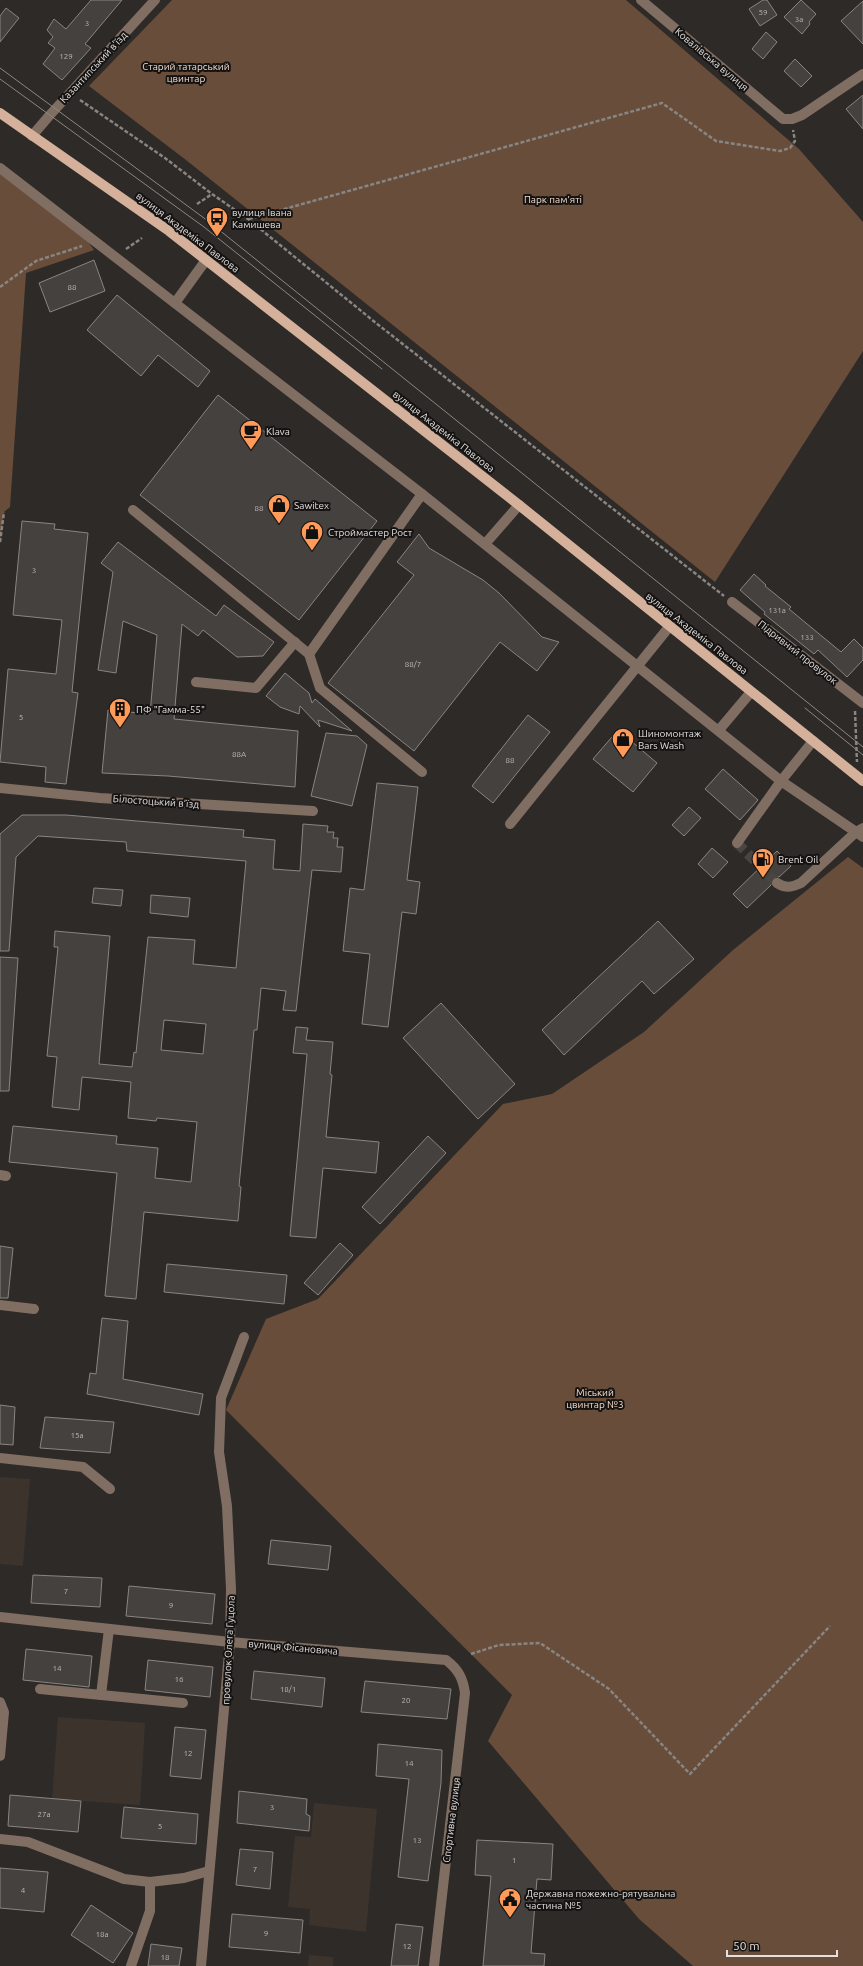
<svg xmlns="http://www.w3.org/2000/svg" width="863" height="1966" font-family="Ubuntu,sans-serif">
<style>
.built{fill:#3c332d}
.green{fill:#694d3b}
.building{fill:#45413e;stroke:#8a8582;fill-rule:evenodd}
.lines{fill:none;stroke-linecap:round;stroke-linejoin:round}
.minor-tunnel{stroke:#494542;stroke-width:10;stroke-dasharray:10 5;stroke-linecap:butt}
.path{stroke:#888582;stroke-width:2.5;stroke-dasharray:4 2;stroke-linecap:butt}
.minor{stroke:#806e63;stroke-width:10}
.major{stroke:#d5b19b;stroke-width:10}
.tram{stroke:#8a8784;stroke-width:1}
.labels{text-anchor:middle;stroke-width:4;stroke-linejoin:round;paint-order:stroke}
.number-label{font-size:8px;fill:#bcb8b6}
.street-label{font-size:10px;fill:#e3e0de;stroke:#151312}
.park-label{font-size:10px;fill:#f6dccc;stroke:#151312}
.poi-label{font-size:10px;fill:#e3e0de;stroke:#151312;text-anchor:start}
</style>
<rect width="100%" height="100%" fill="#2e2a27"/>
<g class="built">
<path d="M 0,1477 L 30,1479 L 23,1566 L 0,1564 Z"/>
<path d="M 58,1717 L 145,1723 L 140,1805 L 52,1799 Z"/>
<path d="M 314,1803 L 377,1809 L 366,1932 L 309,1925 L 310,1909 L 288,1907 L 295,1836 L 311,1837 Z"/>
<path d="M 309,1955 L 333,1957 L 333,1966 L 308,1966 Z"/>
</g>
<g class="green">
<path d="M 172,0 L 626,0 L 799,149 L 863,222 L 863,351 L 715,582 L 186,160 L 89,86 Z"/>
<path d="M 0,168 L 79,229 L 94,250 L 26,273 L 10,507 L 4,512 L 0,542 Z"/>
<path d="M 848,857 L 863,868 L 863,1966 L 693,1966 L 639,1919 L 488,1741 L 512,1695 L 226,1410 L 266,1319 L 318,1299 L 503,1104 L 552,1094 L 644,1032 L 733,950 Z"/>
</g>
<g class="building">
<path d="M 91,0 L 122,0 L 85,44 L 91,48 L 62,80 L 43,64 L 55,48 L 48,43 L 53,37 L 47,30 L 54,19 L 66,29 Z"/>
<path d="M 763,0 L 767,0 L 777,15 L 760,26 L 749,9 Z"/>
<path d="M 801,0 L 816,14 L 809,22 L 810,24 L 802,34 L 784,17 Z"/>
<path d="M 863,1 L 863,44 L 841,21 Z"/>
<path d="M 6,8 L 19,18 L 0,42 L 0,16 Z"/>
<path d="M 766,32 L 777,42 L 763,59 L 752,49 Z"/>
<path d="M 795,59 L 812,76 L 801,87 L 784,71 Z"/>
<path d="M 863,95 L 863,129 L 846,109 Z"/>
<path d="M 94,260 L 105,291 L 50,312 L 39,283 Z"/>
<path d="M 117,295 L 210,371 L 198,387 L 158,355 L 141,376 L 87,330 Z"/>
<path d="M 218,395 L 377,521 L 299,620 L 140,495 Z"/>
<path d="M 22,521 L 55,524 L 54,529 L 88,533 L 72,692 L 78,693 L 66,784 L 45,782 L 46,767 L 0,762 L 8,669 L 56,674 L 62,620 L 13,615 Z"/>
<path d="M 419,534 L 429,548 L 483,580 L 499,593 L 542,637 L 559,642 L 537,671 L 500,642 L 414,751 L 328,683 L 414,575 L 397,562 Z"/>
<path d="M 118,542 L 216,616 L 224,605 L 274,642 L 263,656 L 237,657 L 203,630 L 198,636 L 182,624 L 174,719 L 298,731 L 295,787 L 168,776 L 102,773 L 108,710 L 150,714 L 157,635 L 123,621 L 116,673 L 98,670 L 113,572 L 101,563 Z"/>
<path d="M 754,574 L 766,585 L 765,586 L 791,607 L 789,609 L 841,652 L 854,639 L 863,648 L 863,660 L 847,677 L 818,650 L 814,654 L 764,614 L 765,612 L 740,590 Z"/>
<path d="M 285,673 L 309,693 L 312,703 L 315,699 L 352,731 L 318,720 L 320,727 L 300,706 L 299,714 L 280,707 L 266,696 Z"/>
<path d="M 528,715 L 550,732 L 493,803 L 472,786 Z"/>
<path d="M 618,730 L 657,763 L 633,792 L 593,759 Z"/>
<path d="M 326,733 L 357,736 L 367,745 L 352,806 L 311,796 Z"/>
<path d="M 723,769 L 758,800 L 740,820 L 705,789 Z"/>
<path d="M 377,783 L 418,787 L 407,880 L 420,882 L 416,914 L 402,912 L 388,1027 L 362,1024 L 370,954 L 343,951 L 350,888 L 364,890 Z"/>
<path d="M 689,807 L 701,818 L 684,836 L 672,825 Z"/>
<path d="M 22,815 L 66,815 L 244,830 L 243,837 L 275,840 L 273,869 L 300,871 L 303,824 L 328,826 L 327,832 L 334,832 L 333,838 L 338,838 L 337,847 L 343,847 L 341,872 L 312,870 L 296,1011 L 283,1010 L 286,991 L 261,988 L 257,1030 L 254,1030 L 239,1186 L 241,1187 L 238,1221 L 144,1212 L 136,1299 L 105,1296 L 117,1173 L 9,1162 L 13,1126 L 117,1136 L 116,1144 L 158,1148 L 155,1178 L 191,1182 L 197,1122 L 157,1118 L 156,1121 L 128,1118 L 131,1082 L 82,1077 L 79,1110 L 52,1107 L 57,1057 L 47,1056 L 58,947 L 54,947 L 55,931 L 110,936 L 99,1064 L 132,1067 L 134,1052 L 136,1053 L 148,937 L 195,940 L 193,964 L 236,968 L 246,861 L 127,851 L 126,842 L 38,836 L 16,857 L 9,951 L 0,951 L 0,834 ZM 164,1020 L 206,1024 L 203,1054 L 161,1050 Z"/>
<path d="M 712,848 L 728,862 L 713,878 L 698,864 Z"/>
<path d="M 777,851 L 791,866 L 779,877 L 773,878 L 771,885 L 747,908 L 733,894 Z"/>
<path d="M 94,888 L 123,890 L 121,906 L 92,903 Z"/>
<path d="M 151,895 L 190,898 L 188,917 L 150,913 Z"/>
<path d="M 658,921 L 694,959 L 654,994 L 642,981 L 564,1055 L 542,1030 Z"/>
<path d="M 0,957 L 18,958 L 9,1091 L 0,1091 Z"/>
<path d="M 441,1003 L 515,1084 L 478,1119 L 403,1038 Z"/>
<path d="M 296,1027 L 308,1028 L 306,1040 L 333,1042 L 330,1074 L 332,1075 L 326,1137 L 379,1142 L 376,1173 L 323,1168 L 316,1238 L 290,1236 L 307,1054 L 293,1053 Z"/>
<path d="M 428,1136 L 446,1153 L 380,1224 L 362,1207 Z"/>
<path d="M 340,1243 L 353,1255 L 318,1295 L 304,1283 Z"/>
<path d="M 0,1246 L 13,1248 L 8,1298 L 0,1298 Z"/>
<path d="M 167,1264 L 287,1275 L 284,1304 L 164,1292 Z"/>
<path d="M 102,1318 L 128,1321 L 123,1379 L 203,1394 L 199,1415 L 87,1394 L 90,1373 L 96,1374 Z"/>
<path d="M 0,1405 L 15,1407 L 13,1445 L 0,1444 Z"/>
<path d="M 45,1417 L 114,1422 L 110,1453 L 40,1448 Z"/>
<path d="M 271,1540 L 331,1546 L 328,1570 L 268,1564 Z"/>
<path d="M 33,1575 L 102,1578 L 100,1607 L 31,1603 Z"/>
<path d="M 129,1586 L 215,1594 L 212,1624 L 126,1616 Z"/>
<path d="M 26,1649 L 92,1656 L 89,1687 L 23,1680 Z"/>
<path d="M 148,1660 L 213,1667 L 210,1697 L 145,1690 Z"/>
<path d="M 254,1671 L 325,1678 L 322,1707 L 251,1699 Z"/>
<path d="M 365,1681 L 451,1689 L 447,1719 L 361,1712 Z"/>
<path d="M 175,1727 L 206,1730 L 201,1779 L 170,1776 Z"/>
<path d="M 378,1744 L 442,1750 L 441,1783 L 428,1881 L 398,1877 L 409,1779 L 376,1776 Z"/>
<path d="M 239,1791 L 307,1799 L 306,1814 L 310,1816 L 309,1831 L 237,1823 Z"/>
<path d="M 10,1795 L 81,1801 L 78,1832 L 8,1826 Z"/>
<path d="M 124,1807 L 198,1814 L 196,1844 L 121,1838 Z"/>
<path d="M 477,1840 L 553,1844 L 551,1880 L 537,1879 L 531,1953 L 545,1954 L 544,1966 L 483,1966 L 491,1876 L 475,1875 Z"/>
<path d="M 240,1849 L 273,1852 L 270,1889 L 236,1885 Z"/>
<path d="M 0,1868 L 48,1872 L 44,1912 L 0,1908 Z"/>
<path d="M 91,1905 L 133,1933 L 113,1963 L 71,1935 Z"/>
<path d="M 232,1914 L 303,1920 L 300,1953 L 229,1947 Z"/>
<path d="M 396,1924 L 423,1927 L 418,1966 L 391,1966 Z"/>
<path d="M 151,1944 L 182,1948 L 179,1966 L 148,1966 Z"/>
</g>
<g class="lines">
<path class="minor-tunnel" d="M 737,843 L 777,883"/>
<g class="path">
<path d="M 80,100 L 165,158 L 212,194 L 248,219 L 376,323 L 724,596"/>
<path d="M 197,204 L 212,194"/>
<path d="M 249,219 L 662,103 L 716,141 L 780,151 L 790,148 L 795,141 L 793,130"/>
<path d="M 126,249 L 142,238"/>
<path d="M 0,287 L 36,261 L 82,246"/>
<path d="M 0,542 L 4,512"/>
<path d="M 855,711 L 857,762"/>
<path d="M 471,1654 L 499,1645 L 540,1643 L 609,1689 L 690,1774 L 830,1626"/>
</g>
<g class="minor">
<path d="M 641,0 L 783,119 L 792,119 L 802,115 L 863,74"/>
<path d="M 32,136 L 49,116 L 155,0"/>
<path d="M 0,168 L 422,494 L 781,781 L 856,832 L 863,828"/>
<path d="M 175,303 L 206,260"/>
<path d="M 133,510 L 309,654 L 320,688 L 422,772"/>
<path d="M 485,544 L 519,505"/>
<path d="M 732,602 L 863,703"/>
<path d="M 309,654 L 422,494"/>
<path d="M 196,682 L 256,688 L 295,642"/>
<path d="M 719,730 L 751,692"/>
<path d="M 0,788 L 100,798 L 313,811"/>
<path d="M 510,824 L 669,627"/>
<path d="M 737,843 L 781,781 L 813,741"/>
<path d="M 777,883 C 786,889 792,887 801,883 L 856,832 L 863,837"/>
<path d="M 0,1175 L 6,1176"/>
<path d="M 0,1305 L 34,1309"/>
<path d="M 0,1458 L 83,1467 L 110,1489"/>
<path d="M 0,1617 L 230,1642 L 446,1660 C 458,1669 463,1678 465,1693 L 434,1966"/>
<path d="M 40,1689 L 183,1703"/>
<path d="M 101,1695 L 109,1629"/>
<path d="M 0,1702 L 4,1712 L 0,1756"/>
<path d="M 0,1839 L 28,1842 L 124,1879 L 150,1882 L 184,1878 L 209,1871"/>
<path d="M 131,1966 L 150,1911 L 150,1882"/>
<path d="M 201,1966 L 230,1642 L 231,1589 L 227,1506 L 219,1452 L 221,1398 L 244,1337"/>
</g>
<path class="major" d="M 0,113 L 169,231 L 519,505 L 863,781"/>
<g class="tram">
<path d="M 0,68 L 208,221 L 863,747"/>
<path d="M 0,79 L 204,227 L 382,369"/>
<path d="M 805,708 L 863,755"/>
</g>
</g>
<defs>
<g id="bus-pin" transform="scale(1.15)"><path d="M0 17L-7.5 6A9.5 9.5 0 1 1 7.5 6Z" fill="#fe9b59" stroke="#151312"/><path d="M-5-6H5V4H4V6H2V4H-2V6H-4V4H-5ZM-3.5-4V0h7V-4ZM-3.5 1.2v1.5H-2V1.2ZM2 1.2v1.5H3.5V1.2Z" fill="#111"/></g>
<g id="cafe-pin" transform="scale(1.15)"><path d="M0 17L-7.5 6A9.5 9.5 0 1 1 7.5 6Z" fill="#fe9b59" stroke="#151312"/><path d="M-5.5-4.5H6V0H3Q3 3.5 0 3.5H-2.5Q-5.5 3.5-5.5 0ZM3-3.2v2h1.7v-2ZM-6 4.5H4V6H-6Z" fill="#111"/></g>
<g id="shop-pin" transform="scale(1.15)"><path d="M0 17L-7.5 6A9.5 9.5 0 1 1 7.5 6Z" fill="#fe9b59" stroke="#151312"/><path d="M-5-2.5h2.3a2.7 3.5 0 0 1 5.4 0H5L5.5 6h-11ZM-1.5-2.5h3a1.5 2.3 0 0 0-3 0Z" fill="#111"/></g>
<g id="building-pin" transform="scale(1.15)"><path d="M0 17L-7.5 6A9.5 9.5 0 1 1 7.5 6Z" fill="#fe9b59" stroke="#151312"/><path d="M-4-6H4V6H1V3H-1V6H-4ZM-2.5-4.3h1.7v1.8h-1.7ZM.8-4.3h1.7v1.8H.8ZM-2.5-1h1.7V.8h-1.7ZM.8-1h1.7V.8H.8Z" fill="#111"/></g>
<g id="fuel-pin" transform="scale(1.15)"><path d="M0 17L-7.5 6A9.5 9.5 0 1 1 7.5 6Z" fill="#fe9b59" stroke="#151312"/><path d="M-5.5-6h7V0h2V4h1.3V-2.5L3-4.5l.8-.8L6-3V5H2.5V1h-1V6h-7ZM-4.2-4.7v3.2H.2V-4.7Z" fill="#111"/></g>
<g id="civic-pin" transform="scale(1.15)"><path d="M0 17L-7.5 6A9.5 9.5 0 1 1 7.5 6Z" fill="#fe9b59" stroke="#151312"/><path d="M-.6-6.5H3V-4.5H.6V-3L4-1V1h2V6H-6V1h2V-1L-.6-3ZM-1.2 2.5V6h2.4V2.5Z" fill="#111"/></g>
</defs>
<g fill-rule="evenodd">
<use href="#bus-pin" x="217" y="218"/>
<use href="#cafe-pin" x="251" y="431"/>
<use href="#shop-pin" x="279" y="505"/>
<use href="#shop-pin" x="312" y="532"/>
<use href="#building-pin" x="120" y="709"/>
<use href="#shop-pin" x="623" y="739"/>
<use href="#fuel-pin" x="763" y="859"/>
<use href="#civic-pin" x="510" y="1899"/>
</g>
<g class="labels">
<g class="number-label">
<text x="763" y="15">59</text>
<text x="799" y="22">3а</text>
<text x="87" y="26">3</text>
<text x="66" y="59">129</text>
<text x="72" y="290">88</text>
<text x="259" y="511">88</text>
<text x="34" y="573">3</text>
<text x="777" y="613">131а</text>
<text x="807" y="640">133</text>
<text x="413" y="667">88/7</text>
<text x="21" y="720">5</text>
<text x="239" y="757">88А</text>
<text x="510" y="763">88</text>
<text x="77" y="1438">15а</text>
<text x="66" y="1594">7</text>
<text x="171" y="1608">9</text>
<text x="57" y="1671">14</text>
<text x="179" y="1682">16</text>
<text x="288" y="1692">18/1</text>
<text x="406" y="1703">20</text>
<text x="188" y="1756">12</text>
<text x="409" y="1766">14</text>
<text x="272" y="1810">3</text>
<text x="44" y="1817">27а</text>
<text x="160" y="1829">5</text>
<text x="417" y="1843">13</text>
<text x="514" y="1863">1</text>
<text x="255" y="1872">7</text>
<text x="23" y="1893">4</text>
<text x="266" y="1936">9</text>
<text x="102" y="1937">18а</text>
<text x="407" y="1949">12</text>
<text x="165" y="1960">18</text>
</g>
<g class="street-label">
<text transform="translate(712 59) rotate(40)" y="4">Ковалівська вулиця</text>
<text transform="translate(93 67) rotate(-47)" y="4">Казантипський в'їзд</text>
<text transform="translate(188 232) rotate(37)" y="4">вулиця Академіка Павлова</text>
<text transform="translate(444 431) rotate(38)" y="4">вулиця Академіка Павлова</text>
<text transform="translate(697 633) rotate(38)" y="4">вулиця Академіка Павлова</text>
<text transform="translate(798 652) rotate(38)" y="4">Підривний провулок</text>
<text transform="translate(156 801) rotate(4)" y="4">Білостоцький в’їзд</text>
<text transform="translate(293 1647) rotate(5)" y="4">вулиця Фісановича</text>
<text transform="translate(228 1650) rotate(-87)" y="4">провулок Олега Гуцола</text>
<text transform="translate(451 1820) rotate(-83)" y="4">Спортивна вулиця</text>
</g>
<g class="park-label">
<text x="186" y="70">Старий татарський<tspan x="186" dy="12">цвинтар</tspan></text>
<text x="553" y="203">Парк пам'яті</text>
<text x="595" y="1396">Міський<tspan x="595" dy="12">цвинтар №3</tspan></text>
</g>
<g class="poi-label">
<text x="232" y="216">вулиця Івана<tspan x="232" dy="12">Камишева</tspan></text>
<text x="266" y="435">Klava</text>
<text x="294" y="509">Sawitex</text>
<text x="328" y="536">Строймастер Рост</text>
<text x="136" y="713">ПФ "Гамма-55"</text>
<text x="638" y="737">Шиномонтаж<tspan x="638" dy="12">Bars Wash</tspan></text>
<text x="778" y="863">Brent Oil</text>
<text x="526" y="1897">Державна пожежно-рятувальна<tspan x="526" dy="12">частина №5</tspan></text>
</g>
</g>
<path d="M727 1950v6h110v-6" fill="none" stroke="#e3e0de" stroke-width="2"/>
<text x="733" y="1950" font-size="12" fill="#e3e0de" stroke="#151312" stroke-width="3" paint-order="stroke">50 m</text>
</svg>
